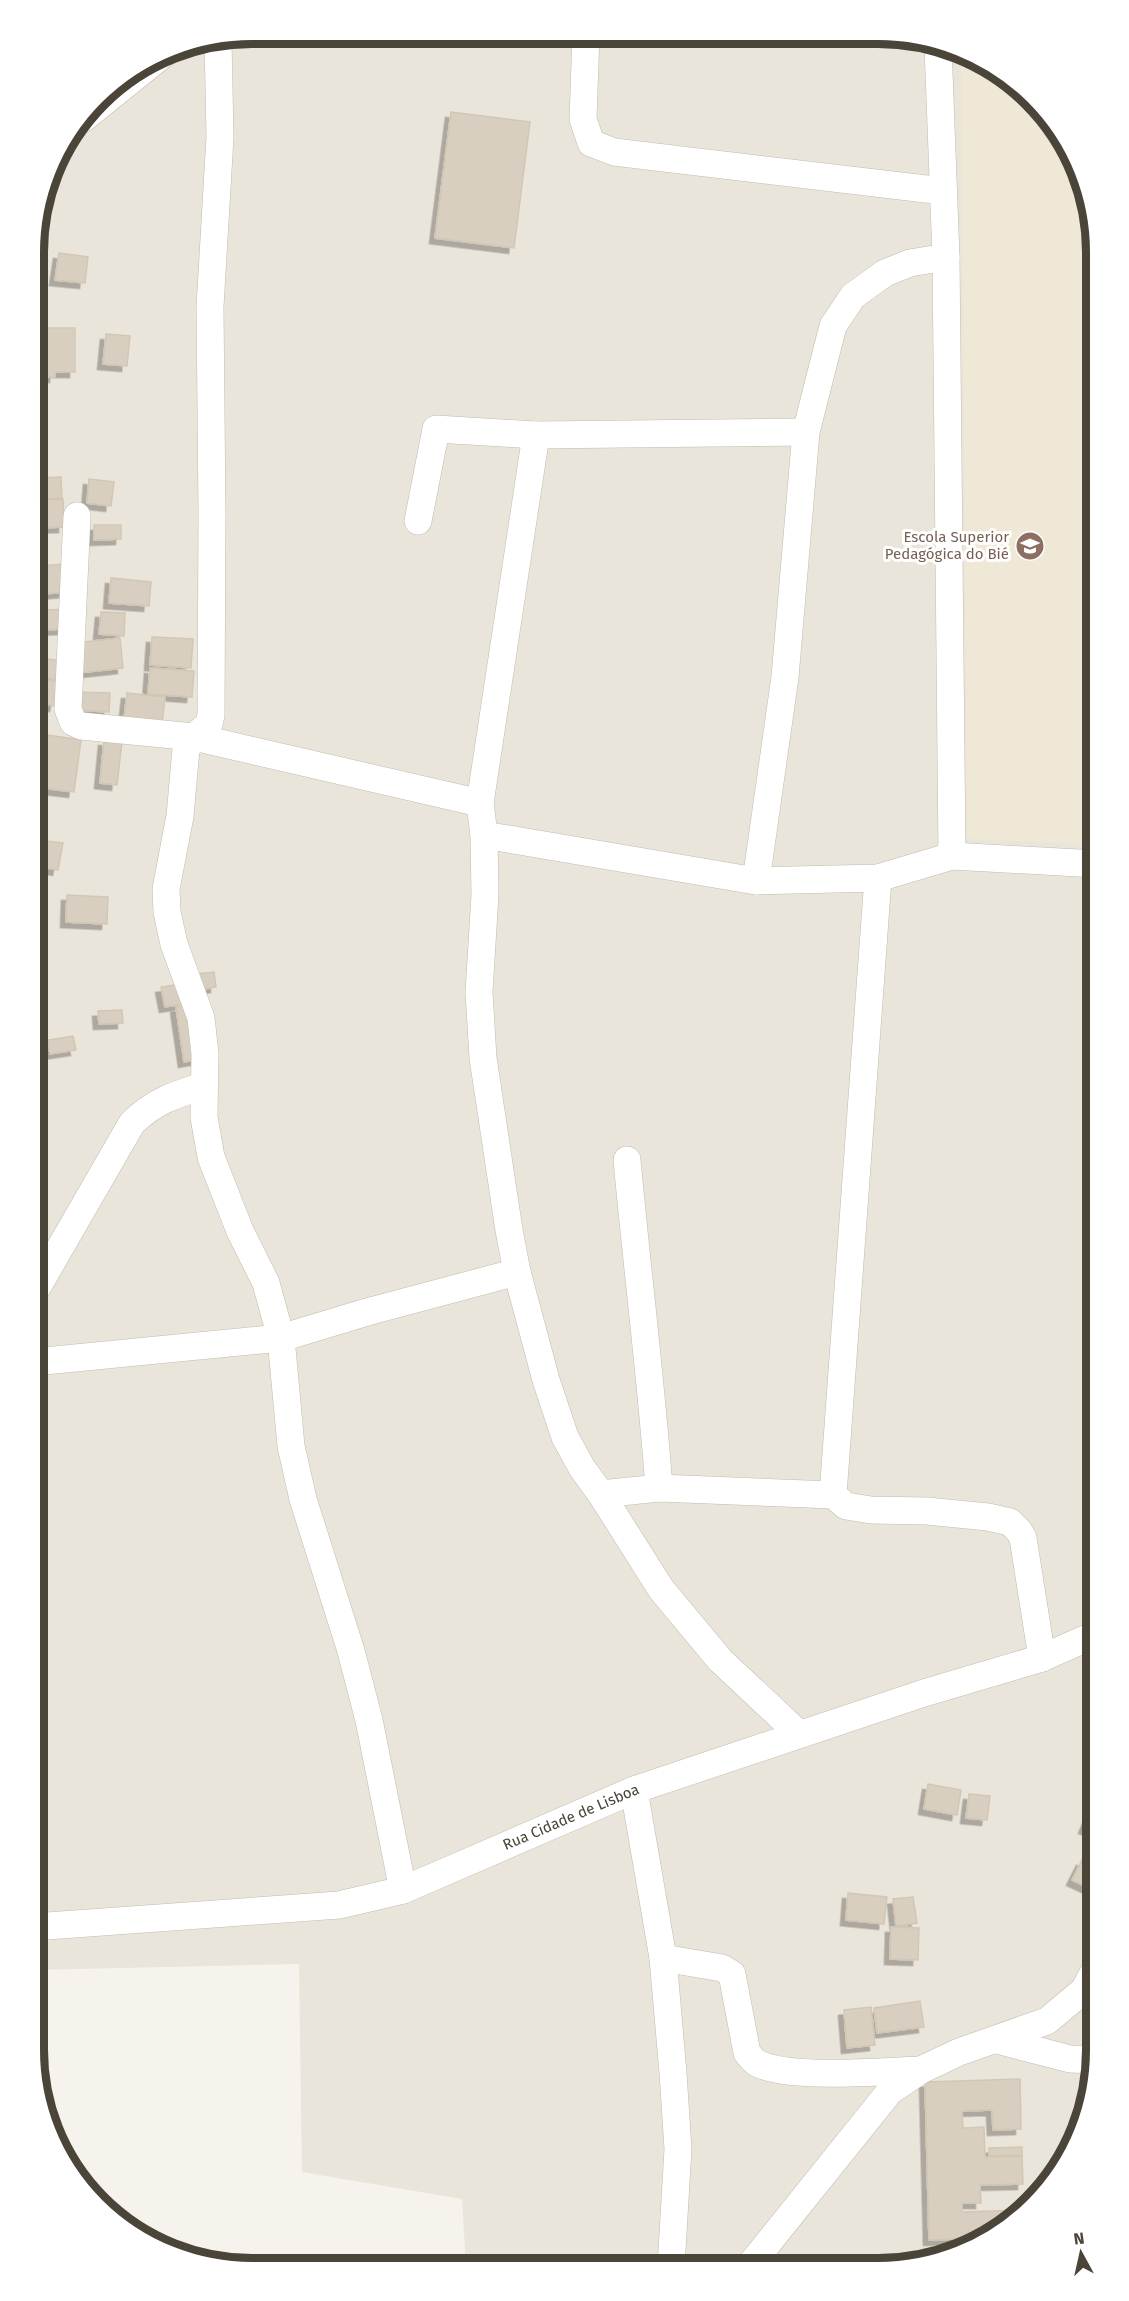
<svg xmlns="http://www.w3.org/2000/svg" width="1129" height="2301" font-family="'Fira Sans',sans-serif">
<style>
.residential{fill:#eae5da}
.education{fill:#efe8d6}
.building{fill:#d8cfc1;stroke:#d3c7b4;stroke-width:1.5;filter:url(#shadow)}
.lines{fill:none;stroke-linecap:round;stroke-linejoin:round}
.minor-casing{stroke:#c2bbae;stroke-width:28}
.minor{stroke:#fff;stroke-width:27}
.labels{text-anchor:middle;stroke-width:6;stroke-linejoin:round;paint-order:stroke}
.education-label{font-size:15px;fill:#785e54;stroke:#fff;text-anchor:end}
.street-label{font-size:15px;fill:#4b4439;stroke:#fff}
.rim{fill:none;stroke:#4b4439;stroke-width:8}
</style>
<defs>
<filter id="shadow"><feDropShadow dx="-5.5" dy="5.5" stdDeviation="0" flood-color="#0004"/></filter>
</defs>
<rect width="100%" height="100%" fill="#f6f3ec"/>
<path class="residential" d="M 252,33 L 919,37 L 1021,87 L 1059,130 L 1084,182 L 1096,252 L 1096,2064 L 1079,2133 L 1051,2183 L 999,2231 L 947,2256 L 877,2268 L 466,2267 L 462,2199 L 302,2172 L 299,1964 L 33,1970 L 35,224 L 56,155 L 107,88 L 168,50 Z"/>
<path class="education" d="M 961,58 L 1021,87 L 1059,130 L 1084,182 L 1096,252 L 1096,844 L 967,839 Z"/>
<g class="building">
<path d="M 451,112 L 530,122 L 514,248 L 435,238 Z"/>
<path d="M 59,253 L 88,257 L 85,283 L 55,280 Z"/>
<path d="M 35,328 L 75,328 L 75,372 L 55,372 L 55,377 L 35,377 Z"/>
<path d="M 106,334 L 130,336 L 127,366 L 103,364 Z"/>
<path d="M 61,477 L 62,498 L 35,500 L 35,491 L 37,491 L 37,478 Z"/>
<path d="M 89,479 L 114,482 L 111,506 L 87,503 Z"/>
<path d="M 63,499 L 64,527 L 35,528 L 35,500 Z"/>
<path d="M 94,525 L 121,525 L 121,539 L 94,540 Z"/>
<path d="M 65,564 L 68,592 L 42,594 L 39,566 Z"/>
<path d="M 111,578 L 151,582 L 149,606 L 109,603 Z"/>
<path d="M 65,609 L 66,629 L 34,630 L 34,615 L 47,614 L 47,610 Z"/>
<path d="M 101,612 L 125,613 L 124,636 L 99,634 Z"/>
<path d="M 152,637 L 193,639 L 191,668 L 150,665 Z"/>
<path d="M 120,638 L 123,668 L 78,673 L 75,643 Z"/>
<path d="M 34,657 L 67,662 L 64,681 L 34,676 Z"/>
<path d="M 150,668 L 194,671 L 192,697 L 148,694 Z"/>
<path d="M 39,678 L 59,682 L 55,706 L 34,702 Z"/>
<path d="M 76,692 L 110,693 L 109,712 L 75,710 Z"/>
<path d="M 127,693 L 165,697 L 162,724 L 124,719 Z"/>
<path d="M 34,733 L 81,740 L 74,792 L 34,787 Z"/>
<path d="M 104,740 L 122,742 L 117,785 L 100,783 Z"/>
<path d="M 38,840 L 63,843 L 58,870 L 34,866 Z"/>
<path d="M 67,895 L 108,897 L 107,924 L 66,922 Z"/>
<path d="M 214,972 L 216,987 L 199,990 L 197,974 Z"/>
<path d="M 180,984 L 184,1004 L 165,1007 L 161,987 Z"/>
<path d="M 194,1004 L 202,1059 L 184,1062 L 176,1007 Z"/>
<path d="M 122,1010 L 123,1023 L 99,1024 L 98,1011 Z"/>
<path d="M 73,1036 L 76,1050 L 50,1054 L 48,1040 Z"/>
<path d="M 928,1784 L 961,1790 L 957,1815 L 924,1809 Z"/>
<path d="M 969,1794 L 990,1796 L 987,1820 L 966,1818 Z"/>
<path d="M 1093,1806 L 1096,1807 L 1096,1832 L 1084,1828 Z"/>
<path d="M 1082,1860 L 1096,1866 L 1096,1891 L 1072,1880 Z"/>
<path d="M 848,1893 L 887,1897 L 884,1924 L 846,1920 Z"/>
<path d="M 913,1897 L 917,1923 L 896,1926 L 893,1899 Z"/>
<path d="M 891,1927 L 919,1928 L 918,1960 L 890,1959 Z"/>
<path d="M 920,2001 L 924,2027 L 877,2033 L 874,2008 Z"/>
<path d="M 871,2007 L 875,2045 L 847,2048 L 844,2010 Z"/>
<path d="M 1020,2079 L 1021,2129 L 993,2130 L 992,2110 L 962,2111 L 963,2128 L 984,2127 L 985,2157 L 1022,2156 L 1023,2184 L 980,2185 L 981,2203 L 962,2203 L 962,2212 L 1021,2210 L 999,2231 L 985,2238 L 929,2240 L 925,2082 Z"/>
<path d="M 1022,2147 L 1022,2155 L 989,2156 L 989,2148 Z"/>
</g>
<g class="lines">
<g class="minor-casing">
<g id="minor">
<path d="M 586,35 L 583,119 L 591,143 L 614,152 L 943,191"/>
<path d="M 218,40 L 220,137 L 210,307 L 212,513 L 211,715 L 209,724 L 194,737 L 186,749 L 180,816 L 166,889 L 167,912 L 174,944 L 201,1018 L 205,1054 L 204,1117 L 211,1157 L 240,1231 L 266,1283 L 281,1338 L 291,1446 L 303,1499 L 351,1651 L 369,1720 L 403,1890"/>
<path d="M 938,46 L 946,257 L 952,856"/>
<path d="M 84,118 L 167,51"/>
<path d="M 536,435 L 480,803 L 484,835 L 485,895 L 479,992 L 483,1058 L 509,1230 L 517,1272 L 546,1380 L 565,1437 L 582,1468 L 601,1494 L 661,1589 L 720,1660 L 799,1734"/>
<path d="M 77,516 L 68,709 L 73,722 L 81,726 L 194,737 L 480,803"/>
<path d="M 418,521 L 436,429 L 536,435 L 806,432"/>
<path d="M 484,835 L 756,881 L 878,878 L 952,856 L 1096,864"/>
<path d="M 756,881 L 785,677 L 806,432 L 833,326 L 853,296 L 885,273 L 910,263 L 946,257"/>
<path d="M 627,1160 C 637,1269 651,1378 659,1488"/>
<path d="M 34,1293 L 132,1123 C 155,1101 174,1095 203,1086"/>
<path d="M 34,1362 L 281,1338 L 367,1312 L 517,1272"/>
<path d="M 601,1494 L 659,1488 L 833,1495 L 846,1506 L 871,1510 L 927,1511 L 988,1517 L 1010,1522 L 1019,1531 L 1023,1538 L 1042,1658"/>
<path d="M 833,1495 L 878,878"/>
<path d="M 634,1790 L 663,1958 L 673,2073 L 678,2149 L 671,2267"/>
<path d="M 33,1927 L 339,1905 L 403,1890 L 634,1790 L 924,1693 L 1042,1658 L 1096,1634"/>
<path d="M 663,1958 L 722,1968 L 732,1974 L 747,2053 C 750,2056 753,2061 757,2063 C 789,2080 882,2071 921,2070"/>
<path d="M 997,2040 L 1070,2059 L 1096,2060"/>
<path d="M 748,2268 L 890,2091 L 921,2070 L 959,2052 L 1047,2021 L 1084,1990 L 1096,1968"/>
</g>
</g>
<use href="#minor" class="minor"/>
</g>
<defs>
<g id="university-disc" transform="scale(1.5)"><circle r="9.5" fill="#8d6e63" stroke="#fff"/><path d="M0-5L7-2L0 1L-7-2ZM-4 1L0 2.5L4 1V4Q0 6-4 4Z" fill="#fff"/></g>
</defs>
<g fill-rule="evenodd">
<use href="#university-disc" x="1030" y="546"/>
</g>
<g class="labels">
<g class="education-label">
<text x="1009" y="542">Escola Superior<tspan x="1009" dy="17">Pedagógica do Bié</tspan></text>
</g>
<g class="street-label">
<text transform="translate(571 1817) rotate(-23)" y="5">Rua Cidade de Lisboa</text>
</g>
</g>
<path d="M0 0H1129V2301H0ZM252 44H878A208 208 0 0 1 1086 252V2050A208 208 0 0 1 878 2258H252A208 208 0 0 1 44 2050V252A208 208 0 0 1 252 44Z" fill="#fff" fill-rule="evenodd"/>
<path class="rim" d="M252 44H878A208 208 0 0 1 1086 252V2050A208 208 0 0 1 878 2258H252A208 208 0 0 1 44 2050V252A208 208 0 0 1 252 44Z"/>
<g transform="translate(1081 2253) rotate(352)" stroke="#ffffff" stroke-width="4.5" paint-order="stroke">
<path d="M0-4.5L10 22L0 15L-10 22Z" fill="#4b4439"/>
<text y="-9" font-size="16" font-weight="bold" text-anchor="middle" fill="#4b4439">N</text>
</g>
</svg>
